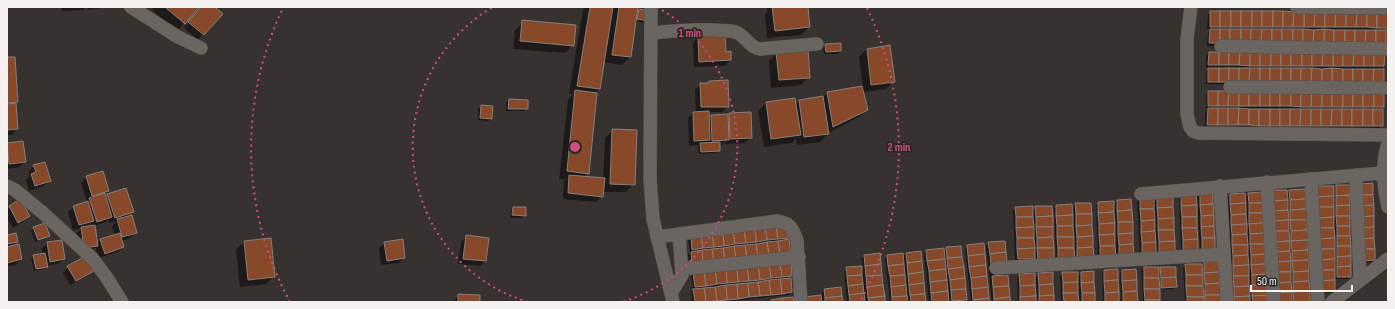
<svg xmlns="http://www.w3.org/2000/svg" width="1395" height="309" viewBox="0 0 1395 309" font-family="'Sofia Sans Condensed',sans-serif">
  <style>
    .shadow { fill: #0007; fill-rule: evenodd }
    .building { fill: #87492a; stroke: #86807e }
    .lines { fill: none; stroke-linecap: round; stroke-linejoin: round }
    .minor-casing { stroke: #514e4b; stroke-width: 14 }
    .minor { stroke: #6b6562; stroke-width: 13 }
    .ring { fill: none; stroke: #ce4e80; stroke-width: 2; stroke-dasharray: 2 4 }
    .centre { fill: #ce4e80; stroke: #2c2826; stroke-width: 2 }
    .ring-label { font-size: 12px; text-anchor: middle; font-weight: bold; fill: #ce4e80; stroke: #2c2826; stroke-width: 4; stroke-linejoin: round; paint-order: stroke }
  </style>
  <rect width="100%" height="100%" fill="#37322f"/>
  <g class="shadow">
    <polygon points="61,7 86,7 83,10 62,11"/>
    <polygon points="88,7 109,7 88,10"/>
    <polygon points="155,7 198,7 177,31 152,10"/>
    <polygon points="202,7 216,7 215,8 221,14 198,40 184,28"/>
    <polygon points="586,7 648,7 645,23 635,21 630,57 622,65 603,62 599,89 595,93 588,173 584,177 603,179 605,138 613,130 634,184 626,192 602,192 602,196 596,202 563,199 564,181 566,180 559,179 568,100 573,94 569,93 583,10"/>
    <polygon points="767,7 807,7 809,27 801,35 767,38 765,14 767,12"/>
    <polygon points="1210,12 1387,27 1383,31 1383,46 1207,46 1208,32 1211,29 1207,29 1208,15"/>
    <polygon points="523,22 573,45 565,53 513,49 515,30"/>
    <polygon points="698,37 725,53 730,60 725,66 694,67 693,43"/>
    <polygon points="826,45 840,51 838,54 824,54 823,48"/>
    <polygon points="867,49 894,81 886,89 863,92 867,109 859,117 828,133 820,142 797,145 796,138 792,143 764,147 758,111 766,103 795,105 800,101 823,97 828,93 863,87 859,57"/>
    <polygon points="777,53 809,77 801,85 771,88 769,61"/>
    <polygon points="1209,53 1384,66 1380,70 1380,85 1206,84 1206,71 1210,68 1206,68 1206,55"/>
    <polygon points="7,58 17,101 15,103 17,129 12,135 7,135"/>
    <polygon points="727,81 728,106 722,112 708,112 708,119 711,116 727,117 729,114 750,113 751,137 745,143 725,144 725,142 722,145 719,145 719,150 716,153 699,154 698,147 700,145 689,146 688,118 693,113 696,113 695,90 701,84 706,84 709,82"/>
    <polygon points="1208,92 1383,107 1379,110 1382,126 1380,128 1205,127 1205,112 1209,108 1206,108 1206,94"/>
    <polygon points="509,100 527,109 524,111 506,111 506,103"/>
    <polygon points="481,106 491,119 488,121 478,120 478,109"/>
    <polygon points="22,142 25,162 19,167 7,169 7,144"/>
    <polygon points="34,166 50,181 44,186 29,191 26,180 30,176 28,172"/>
    <path d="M87,177L108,191L104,194L106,198L108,195L133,212L127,217L136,233L130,238L121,241L123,247L118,252L99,258L95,247L91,251L79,253L76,234L82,228L73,230L68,212L73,207L87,202L81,183ZM108,220L109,223L117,221L112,226L115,236L100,240L96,244L94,226L106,222ZM90,223L91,227L85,228Z"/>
    <polygon points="1336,186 1350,276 1348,279 1334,279 1334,290 1332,293 1317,293 1333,190"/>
    <polygon points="1358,187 1374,260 1371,262 1359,263"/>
    <polygon points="1289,191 1309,302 1275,302 1287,194"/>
    <polygon points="1200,194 1214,248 1200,251 1197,197"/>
    <polygon points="1248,194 1266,302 1232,302 1228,197 1230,195 1245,198"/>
    <polygon points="1181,196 1197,250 1181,253 1179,198"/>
    <polygon points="1157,198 1174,252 1157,255 1157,252 1152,256 1140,257 1137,202 1140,199 1153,202"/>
    <polygon points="20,201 29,216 23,222 13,228 7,218 7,209"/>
    <polygon points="1117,201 1133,255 1098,260 1096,205 1098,203 1113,205"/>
    <polygon points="1076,204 1093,258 1056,262 1054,208 1056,206 1071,208"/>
    <polygon points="1036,207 1053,258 1036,261 1035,257 1032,261 1015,262 1013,210 1016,208 1032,211"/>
    <polygon points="513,208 525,215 522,218 510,218 511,210"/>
    <polygon points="34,228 49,235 46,238 35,242 31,231"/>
    <polygon points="7,236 17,242 14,244 7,246"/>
    <polygon points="467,236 488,239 485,261 480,266 458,264 461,242"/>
    <polygon points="691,237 787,237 783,241 690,268 688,255 693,251 690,252 688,240"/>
    <polygon points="61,241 64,259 58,264 47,266 44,269 34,271 31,258 34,256 42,254 42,248 47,243"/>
    <polygon points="244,242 274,276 266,284 240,287 236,250"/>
    <polygon points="1004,242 1010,302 992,302 986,246 989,243"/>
    <polygon points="385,243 404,258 399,263 381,265 379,248"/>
    <polygon points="968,246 989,302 971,302 965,249"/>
    <polygon points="960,247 966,302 929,302 924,253 927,251 943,252 947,248"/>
    <polygon points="7,248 21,259 15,265 7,266"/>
    <polygon points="879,254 884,302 847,302 844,271 847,268 862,267 861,258 864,256"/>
    <polygon points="906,254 925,302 890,302 885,259 888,256 902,257"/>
    <polygon points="1204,263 1220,302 1185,302 1183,268 1186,265 1202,265"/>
    <polygon points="68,267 93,270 87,276 70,285 63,273"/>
    <polygon points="1144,268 1158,271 1161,268 1176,287 1173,289 1159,290 1159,302 1143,302 1141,271"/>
    <polygon points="1104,270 1118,302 1103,302 1102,273"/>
    <polygon points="1122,271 1137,302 1121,302 1120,273"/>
    <polygon points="1063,273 1077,277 1081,273 1094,302 1061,302 1060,276"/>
    <polygon points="694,274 791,275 787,279 791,292 789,295 723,302 692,302 691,292 695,289 693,289 691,276"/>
    <polygon points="1039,274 1053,302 1037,302 1036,277"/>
    <polygon points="1020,275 1035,302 1018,302 1017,278"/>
    <polygon points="824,289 842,302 801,302 805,298 822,296 822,292"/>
    <polygon points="459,295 479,302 453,302"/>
    <polygon points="792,298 792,302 758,302"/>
  </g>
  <g class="building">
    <polygon points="165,7 199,7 185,24"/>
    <polygon points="201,7 215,7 223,14 204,35 188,22"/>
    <polygon points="590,7 613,7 600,89 577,86"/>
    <polygon points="619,7 638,7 631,57 612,55"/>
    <polygon points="772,7 808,7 810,27 775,31"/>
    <polygon points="639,9 650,10 649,21 637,19"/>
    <rect x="1210" y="11" width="10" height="16"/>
    <rect x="1220" y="11" width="11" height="16"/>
    <rect x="1231" y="11" width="10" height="16"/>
    <rect x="1241" y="11" width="11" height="16"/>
    <rect x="1252" y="11" width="10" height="16"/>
    <rect x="1262" y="11" width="11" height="16"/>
    <rect x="1273" y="11" width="10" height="16"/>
    <polygon points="1283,11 1294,12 1293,27 1283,27"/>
    <polygon points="1304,11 1315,12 1314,27 1304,27"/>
    <polygon points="1304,11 1304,27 1293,27 1294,12"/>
    <polygon points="1315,12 1325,12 1325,27 1314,27"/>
    <polygon points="1325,12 1336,12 1335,27 1325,27"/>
    <polygon points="1336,12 1346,12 1346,27 1335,27"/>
    <polygon points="1346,12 1357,12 1356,27 1346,27"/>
    <polygon points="1357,12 1367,12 1367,27 1356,27"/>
    <polygon points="1367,12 1377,12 1377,28 1367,27"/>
    <rect x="1377" y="12" width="11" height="16"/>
    <polygon points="522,20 576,25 574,46 520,41"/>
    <polygon points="1210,29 1220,29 1220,43 1209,43"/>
    <rect x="1220" y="29" width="10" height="14"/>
    <polygon points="1230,29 1241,29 1241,44 1230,43"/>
    <rect x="1241" y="29" width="10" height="15"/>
    <polygon points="1251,29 1262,29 1261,44 1251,44"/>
    <polygon points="1262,29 1272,29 1272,44 1261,44"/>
    <rect x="1272" y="29" width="10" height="15"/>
    <rect x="1282" y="29" width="11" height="15"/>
    <rect x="1293" y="29" width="10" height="15"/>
    <polygon points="1303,29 1314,30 1313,44 1303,44"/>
    <polygon points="1324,29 1334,30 1334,44 1324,44"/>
    <polygon points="1324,29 1324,44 1313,44 1314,30"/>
    <rect x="1334" y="30" width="11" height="14"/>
    <rect x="1345" y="30" width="10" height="14"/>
    <polygon points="1355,30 1366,30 1365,44 1355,44"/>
    <polygon points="1366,30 1376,30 1376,44 1365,44"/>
    <rect x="1376" y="30" width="10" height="14"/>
    <polygon points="725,35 726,52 731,51 731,60 699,62 698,36"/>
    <polygon points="841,43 841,51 826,52 825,44"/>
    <polygon points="890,45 895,82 871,85 867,49"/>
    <polygon points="808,50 810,78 779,80 776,52"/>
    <polygon points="1209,52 1219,52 1219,65 1208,65"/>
    <rect x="1219" y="52" width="10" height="13"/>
    <polygon points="1229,52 1240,52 1239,65 1229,65"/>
    <polygon points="1240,52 1250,52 1250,66 1239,65"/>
    <rect x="1250" y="52" width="10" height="14"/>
    <rect x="1260" y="52" width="11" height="14"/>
    <rect x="1271" y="52" width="10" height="14"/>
    <rect x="1281" y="52" width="10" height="14"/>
    <rect x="1291" y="52" width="11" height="14"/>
    <rect x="1302" y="52" width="10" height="14"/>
    <polygon points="1312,52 1323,53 1322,66 1312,66"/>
    <polygon points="1333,52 1343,53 1343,66 1333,66"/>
    <polygon points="1333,52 1333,66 1322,66 1323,53"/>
    <polygon points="1343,53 1354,53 1353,66 1343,66"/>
    <polygon points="1354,53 1364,53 1364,66 1353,66"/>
    <rect x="1364" y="53" width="10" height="13"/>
    <polygon points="1374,53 1385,53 1384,66 1374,66"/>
    <polygon points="7,57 15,57 18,102 7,103"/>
    <rect x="1208" y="68" width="11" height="14"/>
    <rect x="1219" y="68" width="10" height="14"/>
    <rect x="1229" y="68" width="10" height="14"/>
    <polygon points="1239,68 1250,68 1249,82 1239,82"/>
    <polygon points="1250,68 1260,68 1260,82 1249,82"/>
    <rect x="1260" y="68" width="10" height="14"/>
    <rect x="1270" y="68" width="11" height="14"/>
    <rect x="1281" y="68" width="10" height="14"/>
    <polygon points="1291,68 1301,68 1301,83 1291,82"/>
    <polygon points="1301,68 1312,68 1311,83 1301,83"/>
    <polygon points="1312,68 1322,69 1322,83 1311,83"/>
    <polygon points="1332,68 1343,69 1343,83 1332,83"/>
    <polygon points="1332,68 1332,83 1322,83 1322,69"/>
    <rect x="1343" y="69" width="10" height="14"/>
    <rect x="1353" y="69" width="10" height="14"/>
    <polygon points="1363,69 1374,69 1373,83 1363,83"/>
    <polygon points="1374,69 1384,69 1384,83 1373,83"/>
    <polygon points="728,80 729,107 701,107 700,83 709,83 709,81"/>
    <polygon points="862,86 868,110 833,127 827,92"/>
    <polygon points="575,90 597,93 589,174 567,171"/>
    <rect x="1208" y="91" width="10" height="15"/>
    <polygon points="1218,91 1229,91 1228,106 1218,106"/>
    <polygon points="1229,91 1239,91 1239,106 1228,106"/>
    <rect x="1239" y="91" width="10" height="15"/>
    <rect x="1249" y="91" width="11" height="15"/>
    <rect x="1260" y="91" width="10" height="15"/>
    <rect x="1270" y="91" width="10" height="15"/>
    <rect x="1280" y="91" width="11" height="15"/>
    <polygon points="1291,91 1301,91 1301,107 1291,106"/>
    <polygon points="1301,91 1312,91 1311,107 1301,107"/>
    <polygon points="1312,91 1322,91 1322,107 1311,107"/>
    <rect x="1322" y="91" width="10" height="16"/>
    <rect x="1332" y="91" width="11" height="16"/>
    <rect x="1343" y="91" width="10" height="16"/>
    <polygon points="1353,91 1363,92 1363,107 1353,107"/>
    <rect x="1363" y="92" width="11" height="15"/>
    <rect x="1374" y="92" width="10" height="15"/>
    <polygon points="823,96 829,134 804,137 799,100"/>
    <polygon points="795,98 801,135 771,139 766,102"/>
    <polygon points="509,99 528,100 528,109 508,109"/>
    <polygon points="16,103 18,129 7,130 7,104"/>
    <polygon points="481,105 493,106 492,119 480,118"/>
    <polygon points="1208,108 1218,108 1218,125 1207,125"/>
    <rect x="1218" y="108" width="10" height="17"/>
    <polygon points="1228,108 1239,108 1238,125 1228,125"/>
    <polygon points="1239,108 1249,109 1249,125 1238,125"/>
    <polygon points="1249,109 1259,109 1259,126 1249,125"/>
    <rect x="1259" y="109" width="11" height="17"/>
    <rect x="1270" y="109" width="10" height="17"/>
    <rect x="1280" y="109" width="10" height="17"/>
    <polygon points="1290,109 1301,109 1300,126 1290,126"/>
    <polygon points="1301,109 1311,109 1311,126 1300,126"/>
    <rect x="1311" y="109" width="10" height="17"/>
    <polygon points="1321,109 1332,109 1331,126 1321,126"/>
    <polygon points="1332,109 1342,109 1342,126 1331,126"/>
    <rect x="1342" y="109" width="10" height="17"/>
    <rect x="1352" y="109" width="11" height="17"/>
    <rect x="1363" y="109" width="10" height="17"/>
    <rect x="1373" y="109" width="10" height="17"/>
    <polygon points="709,111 710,140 694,141 693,112"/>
    <polygon points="751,112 752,138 730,139 729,113"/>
    <polygon points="728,114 729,140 712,141 711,115"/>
    <polygon points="612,129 637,130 635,185 610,184"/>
    <polygon points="23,141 26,162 9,164 7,143"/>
    <polygon points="720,142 720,151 701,152 700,143"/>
    <polygon points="45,162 51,181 35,186 31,174 36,172 33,165"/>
    <polygon points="103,171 109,191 92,196 86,176"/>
    <polygon points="569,175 605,178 603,197 568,193"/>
    <polygon points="1373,183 1373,195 1360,195 1360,184"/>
    <polygon points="1336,185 1350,185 1350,195 1336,196"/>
    <polygon points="1317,186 1334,186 1334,196 1317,197"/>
    <polygon points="126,188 134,212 115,218 107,194"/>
    <polygon points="1305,189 1306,199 1290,200 1289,190"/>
    <polygon points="1272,190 1287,190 1288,200 1273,201"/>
    <polygon points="1262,192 1262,203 1249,203 1248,193"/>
    <polygon points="105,193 112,217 97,222 89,198"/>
    <polygon points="1200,193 1213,193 1213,204 1200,205"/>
    <polygon points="1245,193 1246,203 1230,204 1230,194"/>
    <polygon points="1196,194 1197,205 1181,206 1181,195"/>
    <polygon points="1350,195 1350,205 1336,206 1336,196"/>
    <polygon points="1360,195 1373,195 1374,205 1360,206"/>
    <polygon points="1173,196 1173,207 1157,208 1157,197"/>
    <polygon points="1334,196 1334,207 1318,207 1317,197"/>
    <polygon points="1154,197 1154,209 1140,209 1140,198"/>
    <polygon points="20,199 30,216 18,223 9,206"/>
    <polygon points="1131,199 1132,210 1117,211 1117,200"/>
    <polygon points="1306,199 1306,209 1290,210 1290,200"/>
    <polygon points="1288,200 1288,210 1273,211 1273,201"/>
    <polygon points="88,201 94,221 79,225 73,206"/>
    <polygon points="1114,201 1114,212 1098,213 1098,202"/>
    <polygon points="1075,203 1091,203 1092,214 1076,214"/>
    <polygon points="1246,203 1246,214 1231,215 1230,204"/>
    <polygon points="1249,203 1262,203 1263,213 1249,213"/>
    <polygon points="1072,204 1073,215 1056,216 1056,205"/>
    <polygon points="1213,204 1214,215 1201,216 1200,205"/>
    <polygon points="1197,205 1197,217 1182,217 1181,206"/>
    <polygon points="1350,205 1350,216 1336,216 1336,206"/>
    <polygon points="1374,205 1374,216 1360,217 1360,206"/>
    <polygon points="1033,206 1033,217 1016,217 1015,207"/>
    <polygon points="1035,206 1052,206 1053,216 1036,217"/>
    <polygon points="513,207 526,207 526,216 512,215"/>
    <polygon points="1173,207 1174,218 1158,219 1157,208"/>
    <polygon points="1318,207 1334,207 1334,217 1318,218"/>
    <polygon points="1140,209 1154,209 1155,220 1141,221"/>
    <polygon points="1306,209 1307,220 1290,220 1290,210"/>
    <polygon points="1132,210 1133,222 1118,222 1117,211"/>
    <polygon points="1288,210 1289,220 1273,221 1273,211"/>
    <polygon points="1114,212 1115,223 1099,224 1098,213"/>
    <polygon points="1249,213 1263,213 1263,223 1249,224"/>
    <polygon points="1076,214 1092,214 1092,225 1076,226"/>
    <polygon points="1246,214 1247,224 1231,225 1231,215"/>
    <polygon points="132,215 137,233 122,237 117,219"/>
    <polygon points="1073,215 1073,226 1057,226 1056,216"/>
    <polygon points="1214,215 1214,226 1201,227 1201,216"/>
    <polygon points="1053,216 1053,227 1036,227 1036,217"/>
    <polygon points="1336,216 1350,216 1350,226 1337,226"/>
    <polygon points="1374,216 1374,227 1361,228 1360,217"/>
    <polygon points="1016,217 1033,217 1034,227 1016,228"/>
    <rect x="1182" y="217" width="15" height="11"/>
    <polygon points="1334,217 1334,228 1318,228 1318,218"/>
    <polygon points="1174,218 1174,230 1158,230 1158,219"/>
    <polygon points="1155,220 1155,231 1141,232 1141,221"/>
    <polygon points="1289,220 1289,231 1274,231 1273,221"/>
    <polygon points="1290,220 1307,220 1307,230 1291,231"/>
    <polygon points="1118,222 1133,222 1133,233 1118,234"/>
    <polygon points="45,223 50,236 38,240 33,227"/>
    <polygon points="1115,223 1115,234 1099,235 1099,224"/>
    <polygon points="1263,223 1264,233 1250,234 1249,224"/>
    <polygon points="787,224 788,238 778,239 776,226"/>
    <polygon points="1247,224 1247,234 1232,235 1231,225"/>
    <polygon points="95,225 98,246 84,248 81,227"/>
    <polygon points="1092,225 1093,236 1077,237 1076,226"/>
    <polygon points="776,226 778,239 767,240 765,227"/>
    <polygon points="1057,226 1073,226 1074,237 1057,237"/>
    <polygon points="1214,226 1215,238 1202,238 1201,227"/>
    <rect x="1337" y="226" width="13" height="10"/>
    <polygon points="765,227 767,240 756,242 755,228"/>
    <polygon points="1034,227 1034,238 1017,238 1016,228"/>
    <polygon points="1036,227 1053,227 1053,237 1037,238"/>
    <polygon points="1374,227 1374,238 1361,239 1361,228"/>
    <polygon points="755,228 756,242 746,243 744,230"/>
    <polygon points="1182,228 1197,228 1198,239 1183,240"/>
    <polygon points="1318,228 1334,228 1335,238 1318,239"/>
    <polygon points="744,230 746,243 735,244 733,231"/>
    <polygon points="1158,230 1174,230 1175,241 1159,242"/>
    <polygon points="1307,230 1308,240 1291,241 1291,231"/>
    <polygon points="733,231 735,244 724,246 723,233"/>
    <polygon points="1155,231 1156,242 1142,243 1141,232"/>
    <polygon points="1274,231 1289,231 1290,241 1274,242"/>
    <polygon points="16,233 18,242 7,244 7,235"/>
    <polygon points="120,233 124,247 105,254 100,239"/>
    <polygon points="723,233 724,246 714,247 712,234"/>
    <polygon points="1133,233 1133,244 1119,245 1118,234"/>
    <polygon points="1264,233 1264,244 1250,244 1250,234"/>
    <polygon points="712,234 714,247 703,248 701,235"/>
    <polygon points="1115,234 1115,246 1100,246 1099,235"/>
    <polygon points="1247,234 1248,245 1232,245 1232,235"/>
    <polygon points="466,235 489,238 486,261 463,259"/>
    <polygon points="701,235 703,248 692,250 691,237"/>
    <polygon points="1093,236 1093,247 1077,248 1077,237"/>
    <polygon points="1337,236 1350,236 1351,246 1337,246"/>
    <polygon points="1053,237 1054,248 1037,248 1037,238"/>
    <polygon points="1057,237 1074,237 1074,248 1058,248"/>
    <polygon points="271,238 275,277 248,280 244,241"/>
    <polygon points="1017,238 1034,238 1035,248 1017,249"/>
    <rect x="1202" y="238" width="13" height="11"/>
    <polygon points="1335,238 1335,249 1318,249 1318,239"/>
    <polygon points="1374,238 1375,249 1361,249 1361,239"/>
    <polygon points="403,239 405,258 387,261 384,242"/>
    <polygon points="789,239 791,254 780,255 778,241"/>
    <polygon points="1198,239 1198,250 1183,251 1183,240"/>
    <polygon points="62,240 65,259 50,262 47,242"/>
    <polygon points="1308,240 1308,250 1292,251 1291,241"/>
    <polygon points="778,241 780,255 769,256 767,242"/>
    <polygon points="1005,241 1006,252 990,254 988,242"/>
    <polygon points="1175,241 1175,252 1159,253 1159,242"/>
    <polygon points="1290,241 1290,251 1275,252 1274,242"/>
    <polygon points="767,242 769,256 758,258 756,244"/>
    <polygon points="1156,242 1156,254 1142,255 1142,243"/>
    <polygon points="984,243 985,254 968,256 967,245"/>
    <polygon points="19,244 22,259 7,263 7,247"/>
    <polygon points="756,244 758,258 747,259 745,245"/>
    <polygon points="1133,244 1134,256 1119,256 1119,245"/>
    <polygon points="1250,244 1264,244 1265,254 1251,255"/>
    <polygon points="745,245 747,259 736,260 734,246"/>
    <polygon points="1232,245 1248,245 1248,255 1233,256"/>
    <polygon points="734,246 736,260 725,262 723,248"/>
    <polygon points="961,246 962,257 947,258 946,247"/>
    <polygon points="1100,246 1115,246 1116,257 1100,257"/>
    <polygon points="1337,246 1351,246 1351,256 1337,257"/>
    <polygon points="1093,247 1094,258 1077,259 1077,248"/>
    <polygon points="723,248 725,262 714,263 712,249"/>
    <polygon points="944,248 945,259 927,261 926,250"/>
    <polygon points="1035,248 1035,259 1018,259 1017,249"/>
    <polygon points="1037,248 1054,248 1054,258 1038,259"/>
    <polygon points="1058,248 1074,248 1075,259 1058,259"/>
    <polygon points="712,249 714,263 703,265 702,250"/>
    <polygon points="1318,249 1335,249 1335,259 1319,260"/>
    <polygon points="1361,249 1375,249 1375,260 1361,261"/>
    <polygon points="702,250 703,265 692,266 691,252"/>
    <polygon points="1308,250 1309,260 1292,261 1292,251"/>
    <polygon points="921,251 922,261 907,263 906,253"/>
    <polygon points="1290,251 1291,261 1275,262 1275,252"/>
    <polygon points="1006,252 1007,263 991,265 990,254"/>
    <polygon points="45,253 48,267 36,269 33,255"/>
    <polygon points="880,253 881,264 865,266 864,255"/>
    <polygon points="903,253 904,264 888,266 887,255"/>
    <polygon points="985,254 986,265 969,267 968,256"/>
    <polygon points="1265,254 1265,264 1251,265 1251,255"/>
    <polygon points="1248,255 1249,265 1233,266 1233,256"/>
    <polygon points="86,256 94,271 76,281 67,266"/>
    <polygon points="1351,256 1351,266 1337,267 1337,257"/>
    <polygon points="962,257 964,267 948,269 947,258"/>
    <polygon points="945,259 946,269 929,271 927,261"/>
    <polygon points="1335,259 1335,270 1319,270 1319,260"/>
    <polygon points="1309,260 1309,271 1293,272 1292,261"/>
    <polygon points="922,261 923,272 908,274 907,263"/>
    <polygon points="1220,261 1220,272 1204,273 1204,262"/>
    <polygon points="1291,261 1291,272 1276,272 1275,262"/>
    <polygon points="791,262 792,276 782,277 780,263"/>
    <polygon points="780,263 782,277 771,278 769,264"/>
    <polygon points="769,264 771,278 760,280 758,265"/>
    <polygon points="881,264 882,275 866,276 865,266"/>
    <polygon points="904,264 905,275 890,276 888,266"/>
    <polygon points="1185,264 1202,264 1203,275 1186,275"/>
    <polygon points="1265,264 1266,274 1252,275 1251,265"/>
    <polygon points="758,265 760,280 749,281 747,267"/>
    <polygon points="986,265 987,276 971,278 969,267"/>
    <polygon points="1249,265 1249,276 1233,276 1233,266"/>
    <polygon points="862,266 862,275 847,276 846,267"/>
    <polygon points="1351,266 1351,277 1337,277 1337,267"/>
    <polygon points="747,267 749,281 738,282 737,268"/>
    <polygon points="964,267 965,278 950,280 948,269"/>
    <rect x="1144" y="267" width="15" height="11"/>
    <polygon points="1160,267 1176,267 1176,277 1161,278"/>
    <polygon points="737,268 738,282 727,283 726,269"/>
    <polygon points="726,269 727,283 717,284 715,270"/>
    <polygon points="946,269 947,280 930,282 929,271"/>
    <polygon points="1118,269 1118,280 1104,281 1104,270"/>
    <polygon points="1136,269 1137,280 1122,281 1122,270"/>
    <polygon points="715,270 717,284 706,286 704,272"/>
    <polygon points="1319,270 1335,270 1335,280 1319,281"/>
    <polygon points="1094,271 1094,282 1081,283 1081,272"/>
    <polygon points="1309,271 1309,281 1293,282 1293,272"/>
    <polygon points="704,272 706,286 695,287 693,273"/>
    <polygon points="923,272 924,283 909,285 908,274"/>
    <polygon points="1053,272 1053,284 1039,285 1038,273"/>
    <polygon points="1062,272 1078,272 1078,282 1063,283"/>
    <polygon points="1220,272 1221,283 1205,284 1204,273"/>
    <polygon points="1276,272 1291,272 1291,282 1276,283"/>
    <polygon points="1035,273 1035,285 1020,286 1019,274"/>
    <polygon points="1266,274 1266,285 1252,285 1252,275"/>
    <polygon points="862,275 863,284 848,286 847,276"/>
    <polygon points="882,275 883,285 867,287 866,276"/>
    <polygon points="905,275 906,285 891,287 890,276"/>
    <polygon points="1008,275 1009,286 993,287 992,276"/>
    <rect x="1186" y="275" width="17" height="11"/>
    <polygon points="987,276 988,287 972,289 971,278"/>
    <polygon points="1233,276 1249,276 1249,286 1234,287"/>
    <polygon points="1176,277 1177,287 1161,288 1161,278"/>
    <polygon points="791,278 792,292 782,294 780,279"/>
    <polygon points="965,278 966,289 951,290 950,280"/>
    <polygon points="1144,278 1159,278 1160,289 1144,289"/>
    <polygon points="780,279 782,294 771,295 769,280"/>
    <polygon points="769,280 771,295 760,296 758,282"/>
    <polygon points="947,280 948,291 931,293 930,282"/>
    <polygon points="1118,280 1119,292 1105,293 1104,281"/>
    <polygon points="1137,280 1137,291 1123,292 1122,281"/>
    <polygon points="1335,280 1335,291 1319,291 1319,281"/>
    <polygon points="1309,281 1310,291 1293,292 1293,282"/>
    <polygon points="758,282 760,296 749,297 748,283"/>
    <polygon points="1078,282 1078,293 1063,293 1063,283"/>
    <polygon points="1094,282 1095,293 1082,293 1081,283"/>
    <polygon points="1291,282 1292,292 1277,293 1276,283"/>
    <polygon points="748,283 749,297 738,299 737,284"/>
    <polygon points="924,283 925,294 910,295 909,285"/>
    <polygon points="1221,283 1221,295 1205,295 1205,284"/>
    <polygon points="737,284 738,299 727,300 726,285"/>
    <polygon points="863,284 864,293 849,295 848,286"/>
    <polygon points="1053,284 1054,295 1039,296 1039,285"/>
    <polygon points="726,285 727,300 717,301 715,287"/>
    <polygon points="883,285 885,296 868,298 867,287"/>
    <polygon points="906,285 907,296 892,297 891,287"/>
    <polygon points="1035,285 1036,296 1020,297 1020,286"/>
    <polygon points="1252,285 1266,285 1267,295 1252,296"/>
    <polygon points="1009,286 1010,297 994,299 993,287"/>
    <polygon points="1186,286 1203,286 1204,297 1187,297"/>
    <polygon points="1249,286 1250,296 1234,297 1234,287"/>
    <polygon points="715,287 717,301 706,302 704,288"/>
    <polygon points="841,287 842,296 825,298 824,289"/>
    <polygon points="988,287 989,298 973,300 972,289"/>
    <polygon points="704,288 706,302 695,302 693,289"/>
    <polygon points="966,289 967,300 952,301 951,290"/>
    <polygon points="1144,289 1160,289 1160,300 1145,300"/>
    <polygon points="948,291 949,302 932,302 931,293"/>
    <polygon points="1137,291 1138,302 1123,302 1123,292"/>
    <polygon points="1310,291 1310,302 1294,302 1293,292"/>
    <polygon points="1119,292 1119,302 1105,302 1105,293"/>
    <polygon points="1292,292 1292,302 1277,302 1277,293"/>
    <polygon points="864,293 865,302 850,302 849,295"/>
    <polygon points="1063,293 1078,293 1079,302 1064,302"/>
    <rect x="1082" y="293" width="13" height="9"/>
    <polygon points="458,294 480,295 480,302 458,302"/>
    <polygon points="925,294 926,302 911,302 910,295"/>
    <polygon points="821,295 822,302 805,302 805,297"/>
    <polygon points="1054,295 1054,302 1039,302 1039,296"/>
    <rect x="1205" y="295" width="16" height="7"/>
    <polygon points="1267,295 1267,302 1253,302 1252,296"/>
    <polygon points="842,296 843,302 825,302 825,298"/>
    <polygon points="885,296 885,302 869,302 868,298"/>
    <polygon points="907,296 908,302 892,302 892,297"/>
    <polygon points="1036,296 1036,302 1020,302 1020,297"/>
    <polygon points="1250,296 1250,302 1234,302 1234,297"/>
    <polygon points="793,297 794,302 782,302 782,298"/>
    <polygon points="1010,297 1011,302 994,302 994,299"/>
    <rect x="1187" y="297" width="17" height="5"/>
    <polygon points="782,298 782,302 771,302 771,300"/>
    <polygon points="989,298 990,302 973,302 973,300"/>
    <rect x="1145" y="300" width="15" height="2"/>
  </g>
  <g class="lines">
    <g class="minor-casing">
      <g id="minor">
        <polyline points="131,7 178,37 201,48"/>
        <polyline points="651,7 650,178 653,219 673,302"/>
        <polyline points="1191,7 1187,39 1187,114 1190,127 1193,131 1198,133 1388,135"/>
        <polyline points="1297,7 1388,8"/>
        <path d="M651,33C672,31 692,29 713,30C720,31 728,30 735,32C746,35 749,48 760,49L817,44"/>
        <polyline points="1221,46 1388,49"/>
        <polyline points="1230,87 1388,88"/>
        <path d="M1388,143C1381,167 1383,183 1388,207"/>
        <polyline points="1356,175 1360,280"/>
        <polyline points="1311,179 1318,302"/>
        <polyline points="1267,182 1274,302"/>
        <polyline points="7,186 15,190 43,213 93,259 107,278 122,302"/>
        <polyline points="1220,186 1227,302"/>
        <polyline points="1141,194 1383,173"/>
        <path d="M657,237L777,221C791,223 793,229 797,241L801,302"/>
        <polyline points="996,268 1224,254"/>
        <polyline points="682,269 799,257"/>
        <polyline points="671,293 682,275 679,234"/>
        <polyline points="1332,302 1388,259"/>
      </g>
    </g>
    <use href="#minor" class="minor"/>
  </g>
  <g class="ring">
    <path d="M528 302A162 162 0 0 1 493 7M657 7A162 162 0 0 1 622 302"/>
    <path d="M290 302A324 324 0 0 1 283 8M867 8A324 324 0 0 1 860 302"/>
  </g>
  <circle cx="575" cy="147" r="6" class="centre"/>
  <g class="ring-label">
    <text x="690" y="37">1 min</text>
    <text x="899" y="151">2 min</text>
  </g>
  <rect width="1395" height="309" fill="none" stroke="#f4f1ef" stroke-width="16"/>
  <path d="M1251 285v6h101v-6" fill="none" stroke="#f4f1ef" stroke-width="2"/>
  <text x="1257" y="285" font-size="12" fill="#f4f1ef" stroke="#2c2826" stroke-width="3" paint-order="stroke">50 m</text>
</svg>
